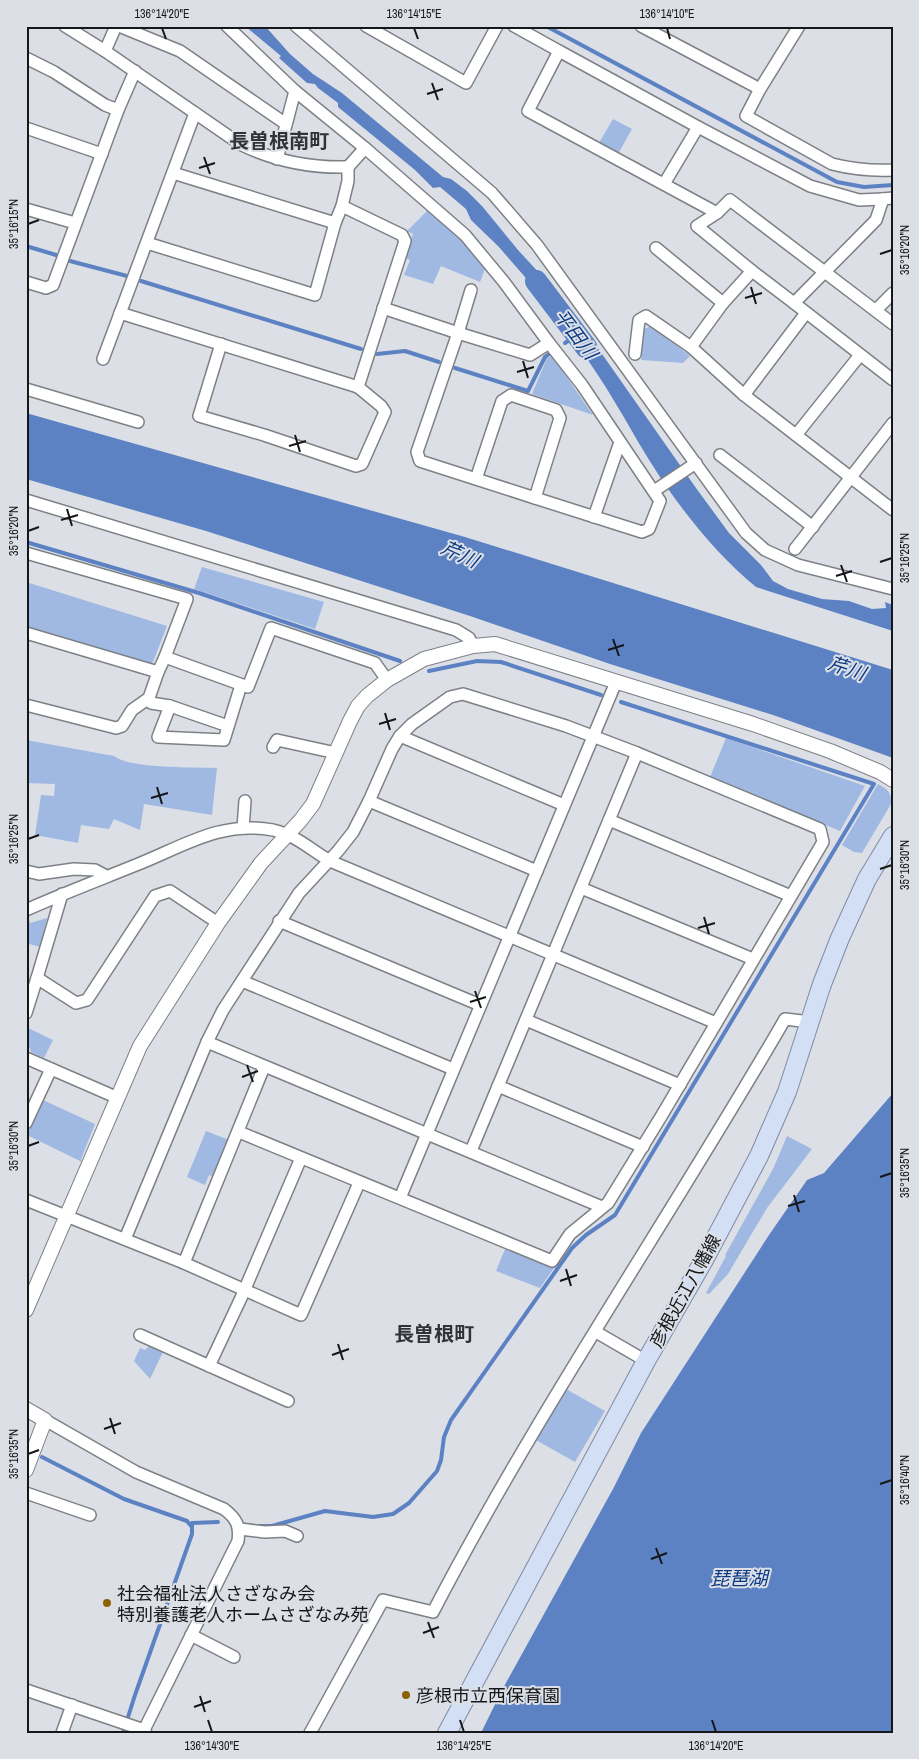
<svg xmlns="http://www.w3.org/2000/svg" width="919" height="1759" viewBox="0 0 919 1759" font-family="'Archivo Narrow','Noto Sans JP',sans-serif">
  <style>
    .green { fill: #a0b9e3 }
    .water { fill: #5c82c3 }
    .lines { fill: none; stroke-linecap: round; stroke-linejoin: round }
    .stream { stroke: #5c82c3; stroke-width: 4 }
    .river { stroke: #5c82c3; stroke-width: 22 }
    .minor-casing { stroke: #7d8186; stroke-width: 14 }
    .tertiary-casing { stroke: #7d8186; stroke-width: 16 }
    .primary-casing { stroke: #7d8ba3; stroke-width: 20 }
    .minor { stroke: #fff; stroke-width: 11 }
    .tertiary { stroke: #fff; stroke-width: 14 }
    .primary { stroke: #d3dff5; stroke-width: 18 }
    .ticks { fill: none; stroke: #151719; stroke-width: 2 }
    .poi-dot { fill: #8a6201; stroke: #dce0e6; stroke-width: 2 }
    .labels { text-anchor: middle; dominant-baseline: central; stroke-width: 4; stroke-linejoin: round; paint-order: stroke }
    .street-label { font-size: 18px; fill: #151719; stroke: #dce0e6 }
    .poi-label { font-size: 18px; fill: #151719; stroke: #dce0e6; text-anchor: start }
    .water-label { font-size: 19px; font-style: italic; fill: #0b3885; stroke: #dce0e6 }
    .quarter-label { font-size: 20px; font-weight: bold; fill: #303338; stroke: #dce0e6 }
    .neatline { fill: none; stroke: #151719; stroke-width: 2 }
    .ticks-label { font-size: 12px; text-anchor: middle; fill: #151719 }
  </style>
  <rect width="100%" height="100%" fill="#dce0e6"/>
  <g class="green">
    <polygon points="613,119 632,129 618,154 599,143"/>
    <polygon points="428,210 459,237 486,266 480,282 441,266 433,284 404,275 410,260 406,258 413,234 407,231"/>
    <polygon points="651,326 690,356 683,363 641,360 644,329"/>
    <polygon points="552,356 593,415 532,394 547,358"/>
    <polygon points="202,567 324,602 315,629 194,589"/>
    <polygon points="26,582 167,626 153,662 150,664 26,627"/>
    <polygon points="726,738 865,786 840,831 710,777"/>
    <path d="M26,740L114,756C130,769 194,767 217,768L212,815L144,804L140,830L114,819L109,829L81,825L78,843L35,835L41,795L54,796L55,784L26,783Z"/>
    <path d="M878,784C888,790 892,792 891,804L862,853L854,852L842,845Z"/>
    <polygon points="28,915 30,923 47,918 40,947 26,943 26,916"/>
    <polygon points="26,1027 53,1040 44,1058 31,1052 30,1048 26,1046"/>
    <polygon points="43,1100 95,1124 81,1159 82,1162 27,1135"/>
    <polygon points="206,1131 229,1140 214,1177 209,1175 205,1185 187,1177"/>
    <polygon points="787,1136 812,1149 767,1208 728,1274 709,1294 706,1293 726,1256 725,1255 773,1169"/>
    <polygon points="505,1249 554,1268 540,1288 496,1271"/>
    <polygon points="149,1346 163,1352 150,1379 134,1361 140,1348 145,1350"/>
    <polygon points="566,1389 605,1411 575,1462 534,1439"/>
  </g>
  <g class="water">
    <path d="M245,26L266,27L290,54L313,74L342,93L443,177L451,179L467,191L482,206L518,250L542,276L595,344L696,488L729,533L761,565L773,581L788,589L822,599L849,601L872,609L886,608L885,602L893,605V631L756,587C713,552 674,501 646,455C624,418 604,381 579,348L581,345L558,304H551L525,277L498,246L471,220L466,209L440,187L433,188L415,170L338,107V103L318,88L315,84L307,83L279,58L281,56Z"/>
    <polygon points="26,413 465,537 893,670 893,758 776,716 610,664 470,616 206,531 26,479"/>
    <polygon points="893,1093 893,1733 481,1733 502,1690 613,1489 641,1433 769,1235 807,1180 824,1173"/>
  </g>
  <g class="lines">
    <g class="stream">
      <polyline points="546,26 837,182 864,187 893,185"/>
      <polyline points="26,246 56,255"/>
      <polyline points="70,261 127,276"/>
      <polyline points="141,281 361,349"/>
      <polyline points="565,343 578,334"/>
      <polyline points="377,354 405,351 439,362"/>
      <polyline points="455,368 528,391 545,357 549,354"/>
      <polyline points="26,542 199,593 400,661"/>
      <polyline points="429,671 477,661 501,662 601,695"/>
      <polyline points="42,1457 124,1499 187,1521 192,1527 192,1534 135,1695 123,1733"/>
      <polyline points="260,1526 272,1526 325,1511 373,1517 393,1514 409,1503 437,1471 441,1460 444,1437 451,1420 572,1248 586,1235 615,1215 874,784 621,702"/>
      <polyline points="192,1527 192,1523 218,1522"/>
    </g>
    <polyline class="river" points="536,281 586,347"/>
    <g class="minor-casing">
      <g id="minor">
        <path d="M65,26L105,51L240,144C274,161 310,168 348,167"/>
        <polyline points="119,26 180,51 286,124"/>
        <polyline points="227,26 295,91 365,148 465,235 504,282 549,343 582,385 660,501 649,529 642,532 535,498"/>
        <polyline points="296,26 492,193 537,245 746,533 765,550 798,565 893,589"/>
        <polyline points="366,26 466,83 497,26"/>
        <polyline points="514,26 559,51"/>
        <polyline points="641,26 760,89"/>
        <path d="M799,26L760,89L746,116L832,164C852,169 872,171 893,170"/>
        <polyline points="105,51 116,26"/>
        <polyline points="26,58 54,72 105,105 118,110"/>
        <polyline points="698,127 810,186 859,200 883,199"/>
        <polyline points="26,128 102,154"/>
        <polyline points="277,159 295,91"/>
        <polyline points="173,173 335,223"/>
        <polyline points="664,184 698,127 559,51 528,111 717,213"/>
        <polyline points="342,206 348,181 348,167 365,148"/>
        <polyline points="26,209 75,223"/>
        <polyline points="656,248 723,303"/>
        <polyline points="752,271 697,226 717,213 730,200 893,324"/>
        <polyline points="26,282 46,288 53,285 118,110 135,71"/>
        <polyline points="794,303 893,380"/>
        <polyline points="383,308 458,333 471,290"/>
        <polyline points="876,310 893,293"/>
        <polyline points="120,313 358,387 405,241 402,235 342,206 335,223 315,295 147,243"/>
        <polyline points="221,344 199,416 264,435 356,466 362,464 385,412 381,406 358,387"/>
        <polyline points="691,347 723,303 752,271 794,303 876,220 883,199 893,198"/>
        <polyline points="635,354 639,320 646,316 691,347 744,395 893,510"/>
        <polyline points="103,359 195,113"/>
        <polyline points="26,389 138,422"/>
        <polyline points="744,395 806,313"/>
        <polyline points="796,435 860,355"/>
        <polyline points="720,455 813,527"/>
        <polyline points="476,479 535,498 560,418 556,410 511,395 502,401 476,479 420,461 417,452 458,333 530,355 549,343"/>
        <polyline points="654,491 696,463"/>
        <polyline points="26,500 456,630 469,638 473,646"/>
        <polyline points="594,517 620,442"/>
        <polyline points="795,549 893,423"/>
        <polyline points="26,553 187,599 165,657"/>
        <polyline points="26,633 158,672 165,657 248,687 271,628 375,663 387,680"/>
        <polyline points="149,698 151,703 170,706 228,726"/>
        <polyline points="26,705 116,728 122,726 132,710 149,698 158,672"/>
        <polyline points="170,706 158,737 224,740 241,685"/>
        <polyline points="400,736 564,805"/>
        <polyline points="273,747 277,740 336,753"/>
        <polyline points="369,801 537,871"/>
        <polyline points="609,820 791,896"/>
        <polyline points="243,828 245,801"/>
        <polyline points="26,871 39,874 74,869 95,870 106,876"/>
        <polyline points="581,888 753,959"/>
        <path d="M26,910C62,894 99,880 136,865C182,847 221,820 273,830C296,835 311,850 330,861L716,1023"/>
        <polyline points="279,921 480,1005"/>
        <polyline points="37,978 62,894"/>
        <polyline points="242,981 453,1069"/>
        <polyline points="26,1013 37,978 76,1003 87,1000 155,896 170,891 218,923"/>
        <polyline points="526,1020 680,1085"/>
        <polyline points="207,1042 602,1207"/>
        <polyline points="26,1058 118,1098"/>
        <polyline points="498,1086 643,1147"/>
        <polyline points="26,1123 51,1069"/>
        <polyline points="471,1151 637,753"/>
        <polyline points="400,1198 616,682"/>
        <polyline points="26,1200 184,1263 301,1315 359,1183"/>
        <polyline points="125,1239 207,1042 223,1010 299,893 338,851 353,832 369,801 392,749 400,736 412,724 450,697 463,694 566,726 637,753 820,829 823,842 662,1115 608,1203 570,1234 552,1261 239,1132"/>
        <polyline points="184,1263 264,1067"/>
        <polyline points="596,1332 646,1361"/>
        <polyline points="140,1335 288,1401"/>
        <polyline points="209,1366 241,1298 301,1158"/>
        <path d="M45,1420L136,1472L224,1509C237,1519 240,1526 238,1541L144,1730"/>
        <polyline points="26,1493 90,1515"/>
        <polyline points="240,1529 265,1532 285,1531 297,1536"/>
        <polyline points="191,1635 234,1657"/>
        <polyline points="26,1690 144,1730 146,1733"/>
        <polyline points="62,1733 72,1705"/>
        <path d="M310,1733L383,1600L433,1612C539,1408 670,1218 785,1019L810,1022"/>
      </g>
    </g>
    <g class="tertiary-casing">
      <g id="tertiary">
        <polyline points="26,1310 140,1046 218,923 261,863 300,821 313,804 350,721 358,706 367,696 387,680 424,659 473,646 495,644 753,724 830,751 880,772 893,780"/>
        <polyline points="26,1409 45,1420 26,1470"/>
      </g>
    </g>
    <g class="primary-casing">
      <polyline id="primary" points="447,1733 646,1361 704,1260 759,1156 787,1092 822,984 840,938 867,879 893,836"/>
    </g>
    <use href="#minor" class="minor"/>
    <use href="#tertiary" class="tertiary"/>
    <use href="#primary" class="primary"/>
  </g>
  <path class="ticks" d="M162,28L166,39M414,28L418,39M667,28L670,39M432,83L438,100M427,94L443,89M204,157L210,174M199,168L215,163M28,224L39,220M880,254L892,250M751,287L756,304M745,298L762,293M523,361L528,378M517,372L534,367M295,435L300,452M289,446L306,441M67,509L72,526M61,520L78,515M28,531L39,527M880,562L892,558M841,565L847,582M836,576L852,571M613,639L619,656M608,650L624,645M385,713L390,730M379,724L396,719M157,787L162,804M151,798L168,793M28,839L39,835M880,869L892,865M704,917L709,934M698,928L715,923M475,991L481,1008M470,1002L486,997M247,1065L253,1082M242,1077L258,1071M28,1146L39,1142M880,1177L892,1173M794,1195L799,1212M788,1206L805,1201M566,1269L571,1286M560,1281L577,1275M338,1344L343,1360M332,1355L349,1349M110,1418L115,1434M104,1429L121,1423M28,1454L39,1450M880,1484L892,1480M656,1548L662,1564M651,1559L667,1553M428,1622L434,1638M423,1633L439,1627M200,1696L205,1712M194,1707L211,1701M208,1720L212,1732M460,1720L464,1732M712,1720L716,1732"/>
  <g class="poi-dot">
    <circle cx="107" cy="1603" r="5"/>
    <circle cx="406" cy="1695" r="5"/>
  </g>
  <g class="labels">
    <g class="street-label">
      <text transform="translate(685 1291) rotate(-61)">彦根近江八幡線</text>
    </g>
    <g class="poi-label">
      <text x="117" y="1593">社会福祉法人さざなみ会<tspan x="117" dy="21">特別養護老人ホームさざなみ苑</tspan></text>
      <text x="416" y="1695">彦根市立西保育園</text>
    </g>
    <g class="water-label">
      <text transform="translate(576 334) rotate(53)">平田川</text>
      <text transform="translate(460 554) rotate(25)">芹川</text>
      <text transform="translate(847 668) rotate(19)">芹川</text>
      <text x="739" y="1578">琵琶湖</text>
    </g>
    <g class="quarter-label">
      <text x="279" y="140">長曽根南町</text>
      <text x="434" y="1333">長曽根町</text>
    </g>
  </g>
  <rect width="919" height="1759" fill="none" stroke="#dce0e6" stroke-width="55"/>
  <rect x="28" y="28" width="864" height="1704" class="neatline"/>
  <g class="ticks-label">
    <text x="162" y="18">136°14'20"E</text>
    <text x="414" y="18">136°14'15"E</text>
    <text x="667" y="18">136°14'10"E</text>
    <text transform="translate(14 224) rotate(-90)" y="4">35°16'15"N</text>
    <text transform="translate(905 250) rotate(-90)" y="4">35°16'20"N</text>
    <text transform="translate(14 531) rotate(-90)" y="4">35°16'20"N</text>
    <text transform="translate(905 558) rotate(-90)" y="4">35°16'25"N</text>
    <text transform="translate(14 839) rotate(-90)" y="4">35°16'25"N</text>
    <text transform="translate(905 865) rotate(-90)" y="4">35°16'30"N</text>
    <text transform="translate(14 1146) rotate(-90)" y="4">35°16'30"N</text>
    <text transform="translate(905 1173) rotate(-90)" y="4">35°16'35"N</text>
    <text transform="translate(14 1454) rotate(-90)" y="4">35°16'35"N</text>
    <text transform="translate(905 1480) rotate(-90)" y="4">35°16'40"N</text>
    <text x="212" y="1750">136°14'30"E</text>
    <text x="464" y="1750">136°14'25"E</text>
    <text x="716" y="1750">136°14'20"E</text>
  </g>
</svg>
